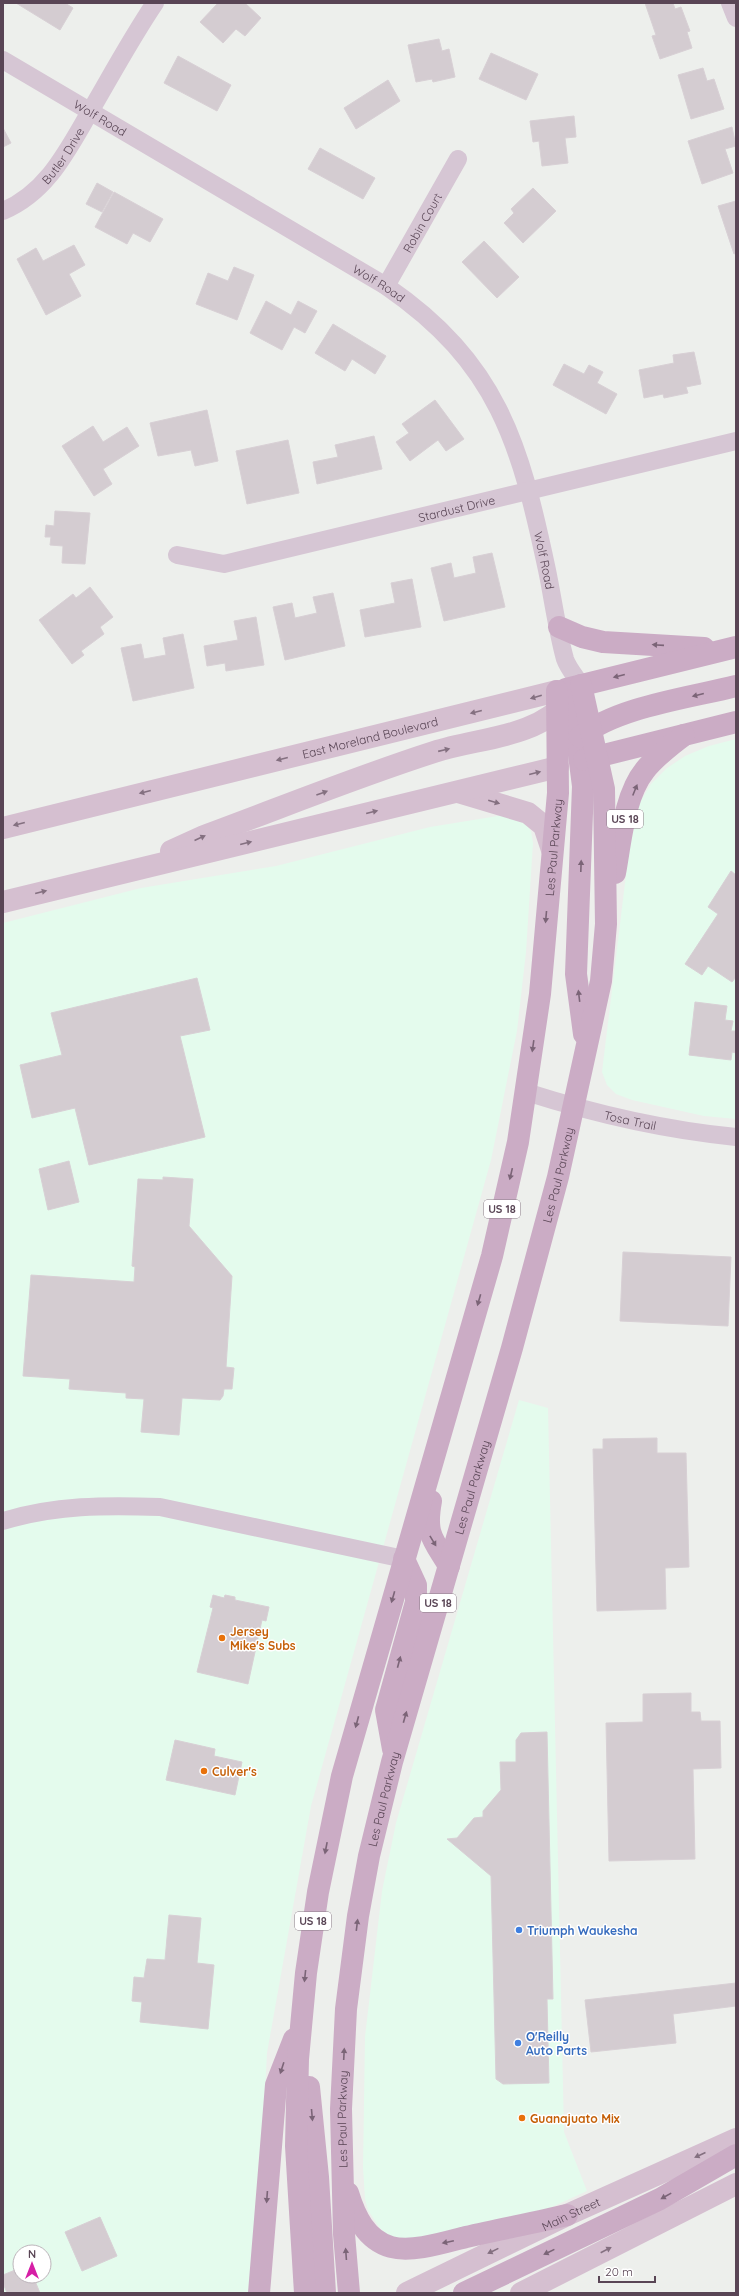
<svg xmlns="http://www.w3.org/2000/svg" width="739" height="2296" viewBox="0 0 739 2296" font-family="Quicksand,sans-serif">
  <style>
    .commercial { fill: #e4fbed; fill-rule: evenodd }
    .building { fill: #d4ccd1; stroke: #d8d0d5 }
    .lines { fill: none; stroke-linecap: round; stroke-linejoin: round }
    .street { stroke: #d6c6d4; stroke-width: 18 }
    .secondary { stroke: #d5bfd0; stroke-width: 22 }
    .primary { stroke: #cbacc5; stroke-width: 22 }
    .oneway { fill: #7b6477 }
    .oneway2 { fill: #847080 }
    .food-dot { fill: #e8710a; stroke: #fff; stroke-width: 1.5 }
    .shop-dot { fill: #3f7fe0; stroke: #fff; stroke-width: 1.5 }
    .labels { text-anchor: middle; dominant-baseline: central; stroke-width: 3; stroke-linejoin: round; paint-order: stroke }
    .shield { fill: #fff; stroke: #8b7d88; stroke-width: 1 }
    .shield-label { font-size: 11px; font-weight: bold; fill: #594555 }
    .street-label { font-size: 12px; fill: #594555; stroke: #fff }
    .food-label { font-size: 12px; font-weight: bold; fill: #c56008; stroke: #fff; text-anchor: start }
    .shop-label { font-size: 12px; font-weight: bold; fill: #366cbe; stroke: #fff; text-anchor: start }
  </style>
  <rect width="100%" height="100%" fill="#edefec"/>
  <g class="commercial">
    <polygon points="736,739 736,1119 704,1116 632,1100 616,1094 607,1085 602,1072 629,850 640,802 651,784 667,768 685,756 709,746"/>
    <path d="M504,815L524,822L531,831L533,843L526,952L517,1031L491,1160L311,1806L267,2053L261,2169L251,2293H3V923L141,888L276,866L430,827ZM20,2252H44V2276H20Z"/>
    <polygon points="519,1400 548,1408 564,2132 587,2191 541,2212 408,2241 387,2235 379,2227 368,2210 365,2199 363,2167 365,2037 382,1891 396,1823"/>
  </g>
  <g class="building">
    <polygon points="16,3 65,3 73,8 60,30"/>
    <polygon points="218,3 245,3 261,18 245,36 236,29 223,43 200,22"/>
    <polygon points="645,3 673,3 675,9 681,7 690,31 687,32 692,48 660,59 652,36 656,35"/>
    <polygon points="439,39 442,51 449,49 455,77 433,82 432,79 416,82 408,45"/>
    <polygon points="491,53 538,74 526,100 479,79"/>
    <polygon points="178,56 231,85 217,111 164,83"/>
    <polygon points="703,68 707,81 714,79 724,109 691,119 678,75"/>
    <polygon points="388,80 400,101 356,129 344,108"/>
    <polygon points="574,116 576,137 565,138 568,163 542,166 539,141 533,142 530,121"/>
    <polygon points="732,127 736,146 725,149 733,173 702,184 688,141"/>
    <polygon points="3,128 11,143 3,147"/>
    <polygon points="320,148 375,178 363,199 308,169"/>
    <polygon points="97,183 113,192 102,212 86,204"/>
    <polygon points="533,188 556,211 523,243 504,223 514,213 511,209"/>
    <polygon points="114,192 163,219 150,242 133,233 127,244 95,227"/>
    <polygon points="736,201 736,253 734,254 718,206"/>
    <polygon points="484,241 519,277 497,298 462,262"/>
    <polygon points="74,245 85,265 69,274 81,296 46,315 17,259 36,248 43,261"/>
    <polygon points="234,267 254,275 237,320 196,304 208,273 228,281"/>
    <polygon points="266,301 291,315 298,301 317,311 305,333 294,327 282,350 250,333"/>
    <polygon points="333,324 386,356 375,374 352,359 345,371 315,353"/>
    <polygon points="694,352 701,384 686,387 688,393 664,398 663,394 644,398 639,370 674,363 673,355"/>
    <polygon points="564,364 584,374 589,365 603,372 597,383 617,394 606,414 553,385"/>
    <polygon points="435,400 464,439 446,451 438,440 410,461 396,442 409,433 402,424"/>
    <polygon points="207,410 218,461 195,466 191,450 158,456 150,423"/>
    <polygon points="93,426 103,442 127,427 139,446 103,469 112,484 94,496 62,446"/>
    <polygon points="374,436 382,469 317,484 313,462 338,457 335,445"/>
    <polygon points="288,440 299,493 247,504 236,451"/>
    <polygon points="55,511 90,513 85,564 62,563 63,546 50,545 51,537 45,537 46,525 54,526"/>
    <polygon points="492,553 505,607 444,621 431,568 451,563 454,578 476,573 473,557"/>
    <polygon points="412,579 421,627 365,637 360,610 395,603 391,583"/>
    <polygon points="90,587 113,617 100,627 104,634 81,651 84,655 72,664 39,620 73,594 76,598"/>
    <polygon points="333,593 345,646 285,660 273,607 292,603 295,618 317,613 313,597"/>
    <polygon points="256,617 264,665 226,671 225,663 207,666 204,646 238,640 234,621"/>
    <polygon points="183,634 194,688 133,701 121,648 141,644 144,659 166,655 163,638"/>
    <polygon points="731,871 736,875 736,977 732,982 708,966 702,975 685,964 718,914 708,907"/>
    <polygon points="197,978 210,1030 180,1036 205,1137 89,1165 75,1108 32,1118 20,1065 62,1055 51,1013"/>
    <polygon points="695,1002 727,1006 725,1020 733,1021 731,1031 736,1031 736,1053 732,1052 731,1060 689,1055"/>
    <polygon points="69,1161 79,1202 48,1210 39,1169"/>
    <polygon points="163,1177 193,1179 189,1226 232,1276 226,1367 234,1368 232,1389 224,1389 223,1396 220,1400 182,1398 179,1435 141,1432 144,1399 126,1398 126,1393 69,1389 70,1379 23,1376 31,1275 134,1282 135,1267 132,1266 138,1179 163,1180"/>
    <polygon points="623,1252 731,1257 728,1326 620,1321"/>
    <polygon points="657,1438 657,1453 686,1453 689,1567 665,1568 666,1609 597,1611 593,1449 603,1449 603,1439"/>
    <polygon points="213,1595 224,1598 225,1595 235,1597 235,1600 269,1607 266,1621 262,1620 248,1684 197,1672 213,1608 210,1607"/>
    <polygon points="691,1693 691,1712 700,1712 701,1721 720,1721 721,1768 693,1769 695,1859 609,1861 606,1723 643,1722 643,1694"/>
    <polygon points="547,1732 553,1999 547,1999 549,2083 503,2084 496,2079 491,1876 447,1839 457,1838 474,1818 483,1817 483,1811 501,1790 500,1762 516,1762 516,1740 521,1733"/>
    <polygon points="175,1740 215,1749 214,1756 242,1762 235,1795 166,1780"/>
    <polygon points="169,1915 201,1918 197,1963 214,1965 208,2029 140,2022 142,2002 132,2001 134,1977 144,1978 147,1959 165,1960"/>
    <polygon points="736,1983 736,2006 673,2014 676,2043 591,2052 585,2000"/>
    <polygon points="100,2217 117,2256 82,2271 65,2232"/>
    <polygon points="20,2268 20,2276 33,2276 40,2293 7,2293 3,2283 3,2275"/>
  </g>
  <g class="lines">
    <g class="street">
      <polyline points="730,3 736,18"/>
      <path id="s1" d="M3,60L386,286C498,363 520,443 547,570C553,599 557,630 565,659C568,668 576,677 581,685"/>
      <path id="s2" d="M3,211C48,192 68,149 91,110C112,74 132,37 155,3"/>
      <path id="s3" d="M386,286L458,159"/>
      <path id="s4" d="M177,555L224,564L736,441"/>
      <path id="s5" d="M526,1092C595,1114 665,1130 736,1137"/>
      <path d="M3,1521C55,1505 106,1505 160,1507L404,1559"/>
    </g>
    <g class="secondary">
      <polyline points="458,792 528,813 544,826 552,850"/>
      <path id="s6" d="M3,828L557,691"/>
      <path d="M171,851L204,836C280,808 356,777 434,752C480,737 536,739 569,699"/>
      <polyline points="3,902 558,767"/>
      <path id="s7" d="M407,2293L567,2215L736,2139"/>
      <polyline points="521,2293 736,2184"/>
    </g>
    <g class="primary">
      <polyline points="559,627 582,637 603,642 704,648"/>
      <polyline points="566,689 736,647"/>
      <polyline points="562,698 566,703 577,739 583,786 576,974 584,1034"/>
      <path d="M580,737C616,707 689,698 736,686"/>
      <polyline points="584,760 736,722"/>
      <path d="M615,873C621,841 624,796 645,770C656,756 670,746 684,735"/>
      <path d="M431,1501C425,1534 432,1538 449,1566"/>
      <polyline points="393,1749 386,1710 416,1602 416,1585 404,1559"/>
      <polyline points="309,2087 318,2177 325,2293"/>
      <path d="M348,2193C355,2216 366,2240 391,2247C412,2253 446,2242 466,2237C500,2229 534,2223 567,2215"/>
      <polyline points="259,2293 276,2085 294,2039"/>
      <path id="s8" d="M305,2293L296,2146L298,2059L306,1973L318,1892L342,1776L492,1256L518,1142L540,994L558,793L557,691"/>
      <path id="s9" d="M349,2293L344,2234L341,2109L346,2009L358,1916L369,1856L392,1762L512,1348L558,1177L601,981L606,924L604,789L581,685"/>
      <polyline points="464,2293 660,2199 736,2155"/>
    </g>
  </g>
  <defs><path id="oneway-solid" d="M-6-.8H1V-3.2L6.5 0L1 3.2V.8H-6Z"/></defs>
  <g class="oneway">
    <use href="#oneway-solid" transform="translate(658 645) rotate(-176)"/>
    <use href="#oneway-solid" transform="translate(619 676) rotate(166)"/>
    <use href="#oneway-solid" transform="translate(698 695) rotate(166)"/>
    <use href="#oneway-solid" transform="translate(635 790) rotate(-68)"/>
    <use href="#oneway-solid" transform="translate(581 866) rotate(-88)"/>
    <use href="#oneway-solid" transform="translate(546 917) rotate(95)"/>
    <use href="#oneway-solid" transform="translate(579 996) rotate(-97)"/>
    <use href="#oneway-solid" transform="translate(533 1046) rotate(98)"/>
    <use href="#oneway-solid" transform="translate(511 1174) rotate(103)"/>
    <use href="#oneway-solid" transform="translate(479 1300) rotate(106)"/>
    <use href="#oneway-solid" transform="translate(433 1541) rotate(59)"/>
    <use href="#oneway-solid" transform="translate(393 1597) rotate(106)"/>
    <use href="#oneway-solid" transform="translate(399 1662) rotate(-75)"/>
    <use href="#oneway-solid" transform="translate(405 1717) rotate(-74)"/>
    <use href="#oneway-solid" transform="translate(357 1722) rotate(105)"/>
    <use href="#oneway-solid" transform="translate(326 1848) rotate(101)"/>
    <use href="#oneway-solid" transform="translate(357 1925) rotate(-83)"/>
    <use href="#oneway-solid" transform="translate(305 1976) rotate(96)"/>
    <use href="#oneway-solid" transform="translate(344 2054) rotate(-87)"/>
    <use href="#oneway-solid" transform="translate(282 2068) rotate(108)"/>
    <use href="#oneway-solid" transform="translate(312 2115) rotate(85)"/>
    <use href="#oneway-solid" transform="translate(666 2196) rotate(151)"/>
    <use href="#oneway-solid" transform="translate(267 2197) rotate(94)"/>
    <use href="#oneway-solid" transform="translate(448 2242) rotate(168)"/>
    <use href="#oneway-solid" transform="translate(549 2252) rotate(154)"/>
    <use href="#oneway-solid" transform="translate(346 2254) rotate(-94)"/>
  </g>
  <g class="oneway2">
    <use href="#oneway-solid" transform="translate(536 697) rotate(164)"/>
    <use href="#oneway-solid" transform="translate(476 712) rotate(166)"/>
    <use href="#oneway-solid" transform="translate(444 750) rotate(-13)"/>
    <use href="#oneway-solid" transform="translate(282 759) rotate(166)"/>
    <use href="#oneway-solid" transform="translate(535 773) rotate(-14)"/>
    <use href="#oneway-solid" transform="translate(145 792) rotate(166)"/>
    <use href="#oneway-solid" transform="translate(322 793) rotate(-20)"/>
    <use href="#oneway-solid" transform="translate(494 802) rotate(16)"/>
    <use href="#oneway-solid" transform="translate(372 812) rotate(-14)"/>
    <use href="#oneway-solid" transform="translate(19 824) rotate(166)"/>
    <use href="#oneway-solid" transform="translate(200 838) rotate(-24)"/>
    <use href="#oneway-solid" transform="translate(246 843) rotate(-14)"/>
    <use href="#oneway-solid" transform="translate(41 892) rotate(-14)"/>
    <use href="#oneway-solid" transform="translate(700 2155) rotate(156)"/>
    <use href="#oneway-solid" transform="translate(606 2250) rotate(-27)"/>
    <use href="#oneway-solid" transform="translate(493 2251) rotate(154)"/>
  </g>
  <g class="food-dot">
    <circle cx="222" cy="1638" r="4"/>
    <circle cx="204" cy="1771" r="4"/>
    <circle cx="522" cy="2118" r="4"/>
  </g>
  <g class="shop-dot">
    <circle cx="519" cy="1930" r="4"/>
    <circle cx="518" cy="2043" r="4"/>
  </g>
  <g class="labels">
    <g class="shield">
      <rect x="607" y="810" width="36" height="18" rx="3"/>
      <rect x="484" y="1200" width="36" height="18" rx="3"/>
      <rect x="420" y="1594" width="36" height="18" rx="3"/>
      <rect x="295" y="1912" width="36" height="18" rx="3"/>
    </g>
    <g class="shield-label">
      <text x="625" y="819">US 18</text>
      <text x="502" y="1209">US 18</text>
      <text x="438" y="1603">US 18</text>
      <text x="313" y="1921">US 18</text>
    </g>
    <g class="street-label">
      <text stroke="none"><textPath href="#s1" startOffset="113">Wolf Road</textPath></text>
      <text stroke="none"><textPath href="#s2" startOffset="83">Butler Drive</textPath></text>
      <text stroke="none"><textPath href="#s3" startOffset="73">Robin Court</textPath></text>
      <text stroke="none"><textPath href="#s1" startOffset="437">Wolf Road</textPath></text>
      <text stroke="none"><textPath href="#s4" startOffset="287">Stardust Drive</textPath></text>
      <text stroke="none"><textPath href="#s1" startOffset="772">Wolf Road</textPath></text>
      <text stroke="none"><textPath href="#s6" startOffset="378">East Moreland Boulevard</textPath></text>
      <text stroke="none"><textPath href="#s8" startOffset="1476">Les Paul Parkway</textPath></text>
      <text stroke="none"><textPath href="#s5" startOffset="108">Tosa Trail</textPath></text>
      <text stroke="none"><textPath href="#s9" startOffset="1146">Les Paul Parkway</textPath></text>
      <text stroke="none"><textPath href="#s9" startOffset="822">Les Paul Parkway</textPath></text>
      <text stroke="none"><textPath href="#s9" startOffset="498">Les Paul Parkway</textPath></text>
      <text stroke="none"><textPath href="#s9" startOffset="174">Les Paul Parkway</textPath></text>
      <text stroke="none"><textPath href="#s7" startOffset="182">Main Street</textPath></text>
    </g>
    <g class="food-label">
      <text x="230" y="1631">Jersey<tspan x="230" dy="14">Mike's Subs</tspan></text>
      <text x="212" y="1771">Culver's</text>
      <text x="530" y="2118">Guanajuato Mix</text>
    </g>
    <g class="shop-label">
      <text x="527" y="1930">Triumph Waukesha</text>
      <text x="526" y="2036">O'Reilly<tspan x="526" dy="14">Auto Parts</tspan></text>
    </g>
  </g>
  <rect width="739" height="2296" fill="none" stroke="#594555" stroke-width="8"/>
  <g transform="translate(32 2264)"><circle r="19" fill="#ffffff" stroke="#bdb5bb"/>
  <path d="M0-3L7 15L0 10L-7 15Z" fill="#d61fa6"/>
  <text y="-6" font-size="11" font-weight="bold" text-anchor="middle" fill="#594555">N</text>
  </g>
  <path d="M599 2276v6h56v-6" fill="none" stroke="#594555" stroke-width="2"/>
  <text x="605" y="2276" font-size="12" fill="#594555" stroke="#ffffff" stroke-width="3" paint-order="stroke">20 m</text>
</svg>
